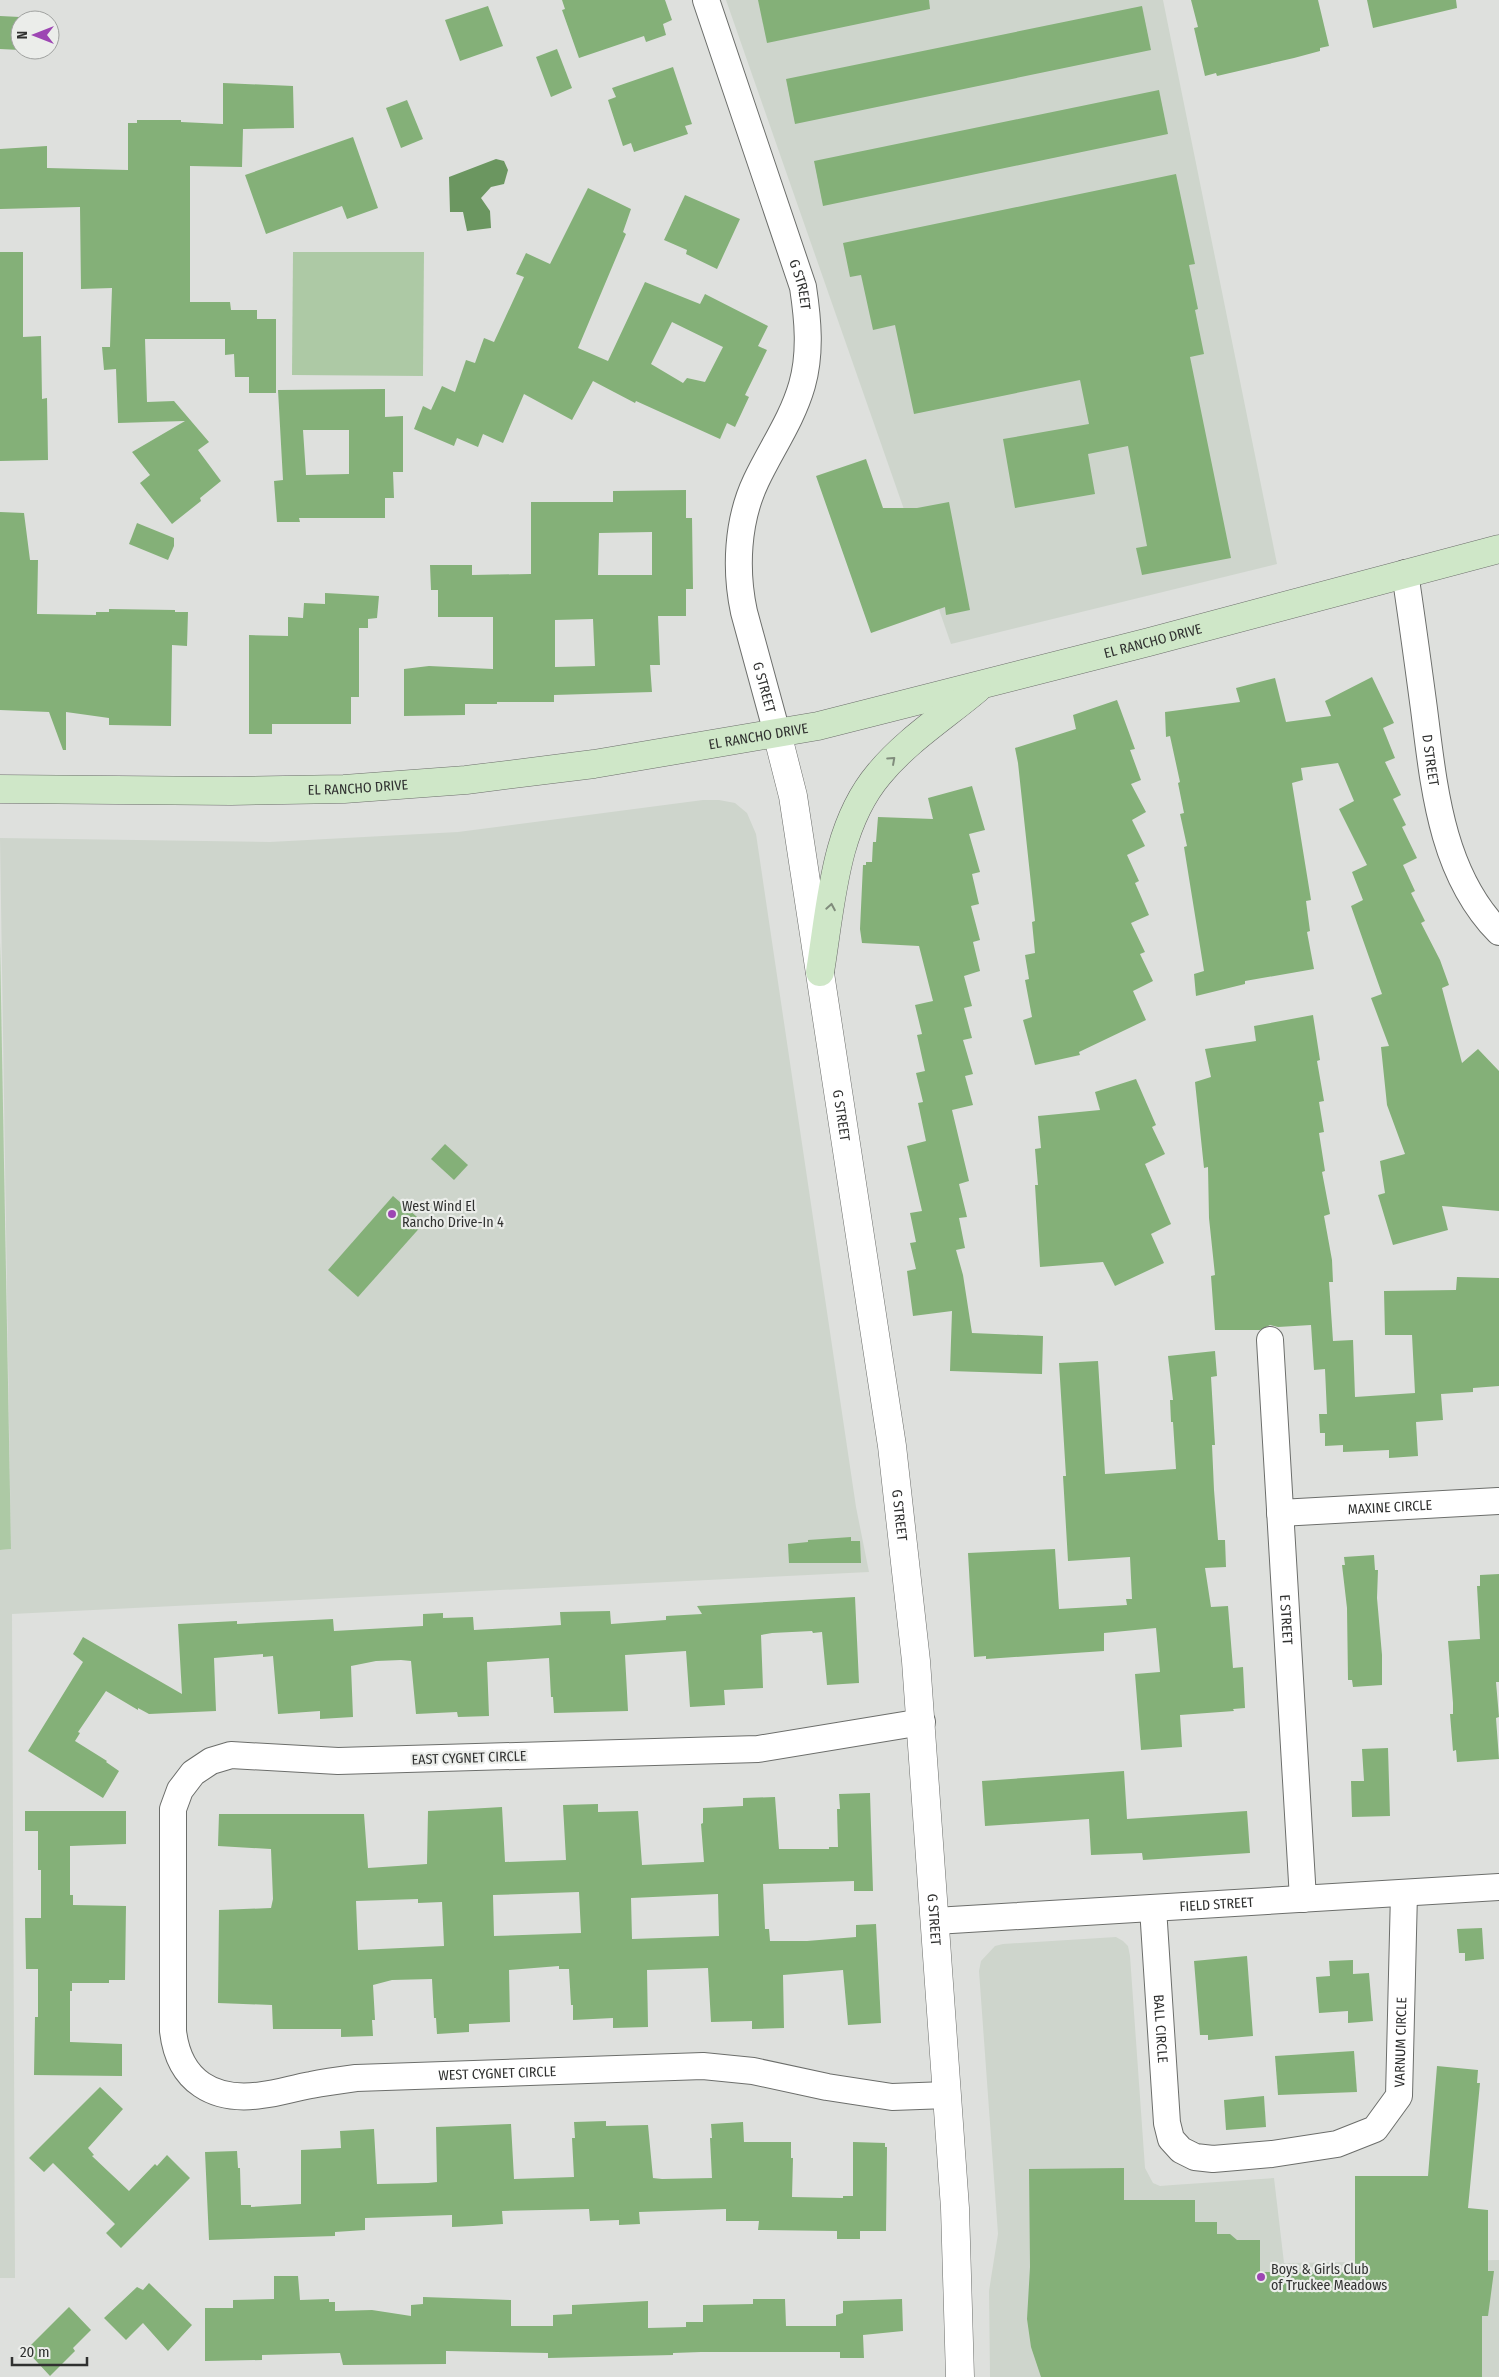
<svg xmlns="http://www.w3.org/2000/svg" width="1499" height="2377" viewBox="0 0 1499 2377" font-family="'Fira Sans Condensed',sans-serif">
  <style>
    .built { fill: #ced5cc }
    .green { fill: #adc9a5 }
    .water { fill: #6b9660 }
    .building { fill: #84b078; fill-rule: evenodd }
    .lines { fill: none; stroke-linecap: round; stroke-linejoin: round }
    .minor-casing { stroke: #6c6e6b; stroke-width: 28 }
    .tertiary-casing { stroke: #6c6e6b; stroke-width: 29 }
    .secondary-casing { stroke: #6c6e6b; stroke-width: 29 }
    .minor { stroke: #fff; stroke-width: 26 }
    .tertiary { stroke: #fff; stroke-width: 28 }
    .secondary { stroke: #cfe7c8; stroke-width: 28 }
    .oneway { stroke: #808c7c }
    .poi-dot { fill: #9d46b3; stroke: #ebedea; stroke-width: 2 }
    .labels { text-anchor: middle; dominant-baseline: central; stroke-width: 4.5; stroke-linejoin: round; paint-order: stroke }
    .street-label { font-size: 14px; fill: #303130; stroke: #ebedea }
    .poi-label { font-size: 14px; fill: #303130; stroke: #ebedea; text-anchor: start }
  </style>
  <rect width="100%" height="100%" fill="#dee0dd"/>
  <g class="built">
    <polygon points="726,0 1163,0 1277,564 951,644"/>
    <polygon points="703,800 719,800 735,803 747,813 756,834 856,1507 869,1572 12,1614 15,2278 0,2278 0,1550 11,1549 0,838 270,842 458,832"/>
    <polygon points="1116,1937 1123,1941 1128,1946 1130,1956 1145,2168 1153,2183 1160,2186 1173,2185 1274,2178 1284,2263 1499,2260 1499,2377 990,2377 989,2291 998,2234 979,1971 981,1961 995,1946 1003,1944"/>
  </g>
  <g class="green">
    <polygon points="293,252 424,252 423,376 292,375"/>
    <polygon points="0,942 11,1549 0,1550"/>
  </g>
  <polygon class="water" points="496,159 504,161 508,170 504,184 491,187 481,198 490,211 491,228 467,231 463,212 450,212 449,177"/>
  <g class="building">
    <polygon points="562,0 665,0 672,20 663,24 666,35 646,42 644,36 579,58 562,10 565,9"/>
    <polygon points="758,0 929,0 930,9 767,43"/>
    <polygon points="1191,0 1318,0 1329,46 1320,48 1320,51 1294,58 1217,76 1216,73 1205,76 1194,28 1198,27"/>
    <polygon points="1367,0 1456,0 1457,8 1373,28"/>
    <polygon points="488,6 503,46 460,61 445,20"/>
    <polygon points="1142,6 1151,50 795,124 786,79"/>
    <polygon points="0,16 20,17 20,50 0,49"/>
    <polygon points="557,49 572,88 551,97 536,57"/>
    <polygon points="673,67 692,124 685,126 688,134 634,152 631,143 623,146 608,100 616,97 612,88"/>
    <polygon points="223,83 293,86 294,128 243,129 242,167 190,166 190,302 230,302 231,310 257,310 257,319 276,319 276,393 249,393 249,377 235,377 234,354 225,355 225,339 145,339 147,402 174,401 209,442 198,450 221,481 200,498 201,501 172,524 140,483 150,475 132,452 185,421 118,423 116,369 104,370 102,347 110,347 112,288 81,289 80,207 0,209 0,149 47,146 47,168 128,170 128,123 137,123 137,120 181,120 181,122 223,124"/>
    <polygon points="1159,90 1168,134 823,206 814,161"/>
    <polygon points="407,100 423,139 401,148 386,108"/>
    <polygon points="353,137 378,208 347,219 342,206 266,234 245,175"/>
    <polygon points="1176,174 1195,264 1189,265 1198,309 1195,310 1204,354 1190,357 1231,558 1142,575 1136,548 1147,546 1128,446 1088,454 1095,494 1015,508 1003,439 1089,424 1080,380 914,414 895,325 873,330 861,275 850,277 843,243"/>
    <path d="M588,188L631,209L623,232L626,234L578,348L608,361L645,282L700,304L705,294L768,326L758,346L767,350L745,395L749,397L735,427L727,423L720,439L636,401L635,403L593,381L572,420L524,394L503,443L483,434L478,447L457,438L454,446L414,429L423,406L431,410L442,386L455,392L466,360L475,363L484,338L494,342L524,277L516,274L526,253L550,264ZM672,322L723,347L705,382L687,378L683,383L651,364Z"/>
    <polygon points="685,195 740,219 717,269 686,254 687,250 664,240"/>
    <polygon points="0,252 23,252 23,337 41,336 42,399 47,398 48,460 0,461"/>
    <path d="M385,389V417L403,416V472H393L394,498H385V518H299L300,522H277L274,481L283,480L278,390ZM303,430H349V474L306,475Z"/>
    <polygon points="866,459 883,508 917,508 949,502 970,610 946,615 945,607 871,633 816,476"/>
    <path d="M686,490V518H692L693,589H686V616H658L660,665H650L652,692L554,695V702H497V704H465V715L404,716V669L429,666L493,669V617H438V590H431L430,565H472V575L531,574V502H613V491ZM652,532V575H598L599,533ZM593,619L595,666L555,667V620Z"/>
    <polygon points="0,512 24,513 30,560 38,560 37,614 96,615 96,612 109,612 109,609 175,610 175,612 188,612 187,646 172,645 171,726 109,725 109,718 66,712 66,750 63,750 49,712 0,710"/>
    <polygon points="137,523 174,538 174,546 168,560 129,544"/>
    <polygon points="325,593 379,596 377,618 368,619 368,628 359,628 359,697 351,697 351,724 272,724 272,734 249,734 249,635 288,636 288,617 303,618 304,603 325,604"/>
    <polygon points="1372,677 1394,723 1383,728 1395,758 1385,762 1401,795 1393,799 1406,825 1402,827 1417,858 1403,865 1415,891 1411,893 1425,921 1421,923 1440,960 1449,985 1442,988 1462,1063 1478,1049 1499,1071 1499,1211 1442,1206 1448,1230 1393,1245 1378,1195 1385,1193 1380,1161 1405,1154 1387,1105 1381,1047 1389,1046 1371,998 1382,994 1351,906 1363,900 1352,872 1367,865 1339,809 1354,801 1338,763 1301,768 1303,780 1292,783 1311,900 1306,901 1310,931 1307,932 1314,969 1245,981 1245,984 1196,996 1194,974 1204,971 1184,847 1187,846 1180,814 1184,813 1178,783 1180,782 1170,736 1166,737 1165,712 1240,702 1236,688 1275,678 1286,722 1331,716 1325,701"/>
    <polygon points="1117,700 1135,749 1130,750 1141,780 1131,784 1146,812 1132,820 1145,846 1127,855 1139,881 1135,883 1149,915 1131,923 1145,952 1140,954 1153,981 1133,991 1146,1020 1079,1052 1080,1055 1035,1065 1023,1020 1032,1017 1025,980 1029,979 1025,955 1035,953 1032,922 1035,921 1018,763 1015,748 1076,729 1073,715"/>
    <polygon points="972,786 985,830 969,834 980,872 972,874 979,904 971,906 980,940 973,942 980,971 964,976 972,1006 964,1008 972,1038 963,1040 973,1074 965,1076 973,1105 952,1110 969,1181 959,1184 967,1217 959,1218 965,1248 956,1250 963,1275 972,1333 1043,1336 1042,1374 950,1371 952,1311 913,1316 907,1271 916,1269 910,1243 916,1242 910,1213 922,1211 907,1146 926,1141 918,1103 923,1102 916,1073 925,1071 917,1035 922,1034 915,1005 933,1001 919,946 862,943 860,929 863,865 866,865 866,862 872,862 873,842 876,842 878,817 933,819 928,798"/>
    <polygon points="1313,1015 1320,1060 1317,1061 1324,1101 1319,1102 1324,1132 1319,1133 1325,1171 1322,1172 1330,1214 1324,1216 1332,1260 1333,1282 1329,1282 1333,1341 1353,1340 1355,1397 1415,1393 1412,1335 1385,1335 1384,1291 1456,1290 1457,1277 1499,1278 1499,1386 1473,1388 1473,1392 1441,1394 1443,1420 1416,1422 1418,1456 1389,1458 1389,1450 1343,1452 1343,1445 1325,1446 1325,1433 1320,1433 1319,1414 1327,1414 1325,1369 1314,1370 1311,1325 1278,1327 1270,1325 1260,1330 1215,1330 1211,1276 1215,1275 1209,1218 1208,1167 1204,1168 1195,1082 1211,1077 1205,1049 1256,1041 1254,1026"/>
    <polygon points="1136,1079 1156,1125 1152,1127 1165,1154 1145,1164 1171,1224 1151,1234 1164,1263 1115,1286 1103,1262 1040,1267 1035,1185 1038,1185 1035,1149 1041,1148 1038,1116 1100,1110 1095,1092"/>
    <polygon points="445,1144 468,1165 454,1180 431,1159"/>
    <polygon points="393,1196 424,1223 358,1297 328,1270"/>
    <polygon points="1215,1351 1217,1376 1211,1377 1215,1445 1212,1445 1214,1490 1218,1540 1225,1540 1226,1567 1205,1568 1211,1607 1228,1606 1233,1668 1243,1667 1245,1708 1233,1709 1234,1711 1180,1715 1182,1747 1141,1750 1135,1674 1160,1672 1156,1628 1104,1633 1104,1651 986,1659 986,1656 974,1657 968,1553 1055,1549 1059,1609 1127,1605 1126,1599 1132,1599 1130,1557 1068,1561 1063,1476 1066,1476 1059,1363 1098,1361 1105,1474 1176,1469 1173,1422 1171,1422 1170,1400 1173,1400 1168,1356"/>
    <polygon points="851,1537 851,1541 860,1541 861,1563 789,1563 788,1544 808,1542 808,1540"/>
    <polygon points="1374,1555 1375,1570 1378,1570 1377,1598 1382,1655 1382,1685 1353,1687 1352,1680 1348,1680 1347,1608 1342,1565 1345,1565 1344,1557"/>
    <polygon points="1499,1574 1499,1682 1496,1682 1499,1717 1496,1718 1499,1759 1457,1762 1456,1750 1453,1751 1450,1714 1453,1714 1453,1703 1448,1641 1480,1639 1477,1586 1480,1586 1480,1575"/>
    <polygon points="855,1597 859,1683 827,1685 822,1632 813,1633 812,1631 772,1633 761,1635 763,1688 724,1690 725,1705 690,1707 686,1651 625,1655 628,1711 554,1713 553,1697 551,1697 549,1658 487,1662 489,1716 458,1717 457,1712 416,1714 411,1661 401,1660 376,1661 351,1666 353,1717 320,1719 320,1711 278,1714 273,1656 263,1657 263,1654 214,1658 216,1711 149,1714 138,1708 138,1710 106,1691 78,1732 80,1733 75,1741 107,1761 106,1762 119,1771 103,1798 28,1751 83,1662 73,1654 83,1637 182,1694 178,1624 237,1621 237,1624 333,1619 334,1631 423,1626 423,1614 443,1613 443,1618 473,1617 474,1630 512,1628 561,1625 560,1612 610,1611 611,1624 666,1620 666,1616 702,1614 697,1606"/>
    <polygon points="1388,1748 1390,1816 1352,1817 1351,1781 1364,1781 1362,1749"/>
    <polygon points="1124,1771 1127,1819 1247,1811 1250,1853 1143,1860 1142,1853 1091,1855 1089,1819 985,1826 982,1781"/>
    <path d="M870,1793L873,1891H854V1881L763,1884L765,1929H769L770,1941H807L856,1937V1925L876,1924L881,2023L848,2025L843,1970L783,1975L784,2028L752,2029V2021L711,2022L708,1968L647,1970L648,2027L613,2028V2018L573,2020V2005H571L569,1969H559V1966L509,1970L510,2022L469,2024V2032L437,2034L436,2018H434L432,1979L392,1980L373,1985L375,2020H372L373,2036L341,2037V2029H273L272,2005L218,2003L219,1910L271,1908L273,1899L271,1849L218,1846L219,1814H364L368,1868L427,1864L428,1811L468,1809L502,1807L505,1862L566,1860L563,1805L598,1804V1812L638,1811L642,1865L704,1862L701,1824L703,1823V1808L743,1806V1798L775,1797L779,1849H829V1847H838L837,1809H840L839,1794ZM579,1892L581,1933L494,1936L493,1895ZM718,1894L719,1936L632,1939L631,1898ZM418,1899V1903L442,1902L444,1946L358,1950L356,1901Z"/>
    <polygon points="25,1811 126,1811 126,1844 70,1846 70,1895 73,1895 73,1905 126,1906 125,1980 109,1980 109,1983 72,1983 72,1991 70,1991 70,2042 122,2044 122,2076 34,2075 35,2017 38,2017 38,1969 26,1969 25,1918 41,1918 41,1870 38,1870 38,1831 25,1831"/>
    <polygon points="1482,1928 1484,1959 1465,1961 1465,1953 1459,1953 1457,1929"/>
    <polygon points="1247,1956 1253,2036 1208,2040 1208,2035 1200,2035 1194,1961"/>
    <polygon points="1353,1960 1353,1974 1369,1973 1373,2021 1348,2023 1348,2011 1319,2013 1316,1977 1330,1976 1329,1961"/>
    <polygon points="1354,2051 1357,2092 1278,2095 1275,2056"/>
    <polygon points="1437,2066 1478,2070 1477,2083 1480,2083 1468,2208 1488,2210 1488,2271 1494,2271 1488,2316 1482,2316 1482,2377 1041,2377 1031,2347 1027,2319 1030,2267 1029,2169 1124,2168 1124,2200 1195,2200 1195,2222 1217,2222 1217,2234 1230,2234 1237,2240 1260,2240 1260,2272 1355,2272 1355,2176 1428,2176"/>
    <polygon points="100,2087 123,2109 88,2148 94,2155 92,2156 129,2191 155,2164 157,2166 167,2155 190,2178 121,2248 106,2233 115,2224 53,2163 44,2172 29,2158"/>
    <polygon points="1264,2096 1266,2127 1226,2130 1224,2100"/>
    <polygon points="606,2121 606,2126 648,2125 653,2178 662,2179 712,2178 710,2138 712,2138 711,2124 743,2122 744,2142 791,2142 791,2158 793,2158 792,2197 843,2198 843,2196 853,2196 853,2142 885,2143 885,2147 887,2147 886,2231 860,2231 860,2239 837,2239 837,2231 758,2230 759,2221 726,2221 726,2209 639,2212 640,2224 619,2225 619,2220 590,2221 589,2209 502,2211 503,2224 473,2226 452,2227 452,2215 365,2218 365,2230 335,2232 335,2236 209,2240 205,2152 237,2151 238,2168 240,2168 241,2205 251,2205 251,2207 301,2204 301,2150 341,2148 340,2131 374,2129 377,2184 428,2183 437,2182 436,2127 511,2124 514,2179 574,2177 572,2138 575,2138 574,2122"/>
    <polygon points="274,2276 298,2276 300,2300 329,2299 329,2302 335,2302 335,2311 372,2310 411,2316 411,2305 423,2304 423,2297 511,2300 511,2326 553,2326 553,2315 572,2314 572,2305 648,2301 648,2328 686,2327 686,2322 703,2322 703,2305 753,2304 753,2299 785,2299 786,2326 836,2326 836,2315 843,2313 843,2301 902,2299 903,2331 863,2335 864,2358 840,2358 840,2352 701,2352 673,2353 673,2355 548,2358 548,2353 446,2351 446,2364 343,2365 340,2353 262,2355 262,2360 205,2361 205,2308 233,2308 233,2300 274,2299"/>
    <polygon points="149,2283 192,2325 168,2351 143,2323 126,2340 104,2318 137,2287 143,2290"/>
    <polygon points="69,2307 91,2330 73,2348 75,2351 50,2376 26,2350"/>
  </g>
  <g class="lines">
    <g class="minor-casing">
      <g id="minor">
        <path id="s1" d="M706,0L803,287C808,320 811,353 802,385C792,420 771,449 756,481C737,521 735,570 744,612L777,733"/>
        <path id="s2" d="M1405,573C1412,619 1418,664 1424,709C1434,787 1441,873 1499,932"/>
        <path id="s3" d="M1270,1340L1303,1899"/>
        <path id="s4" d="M1280,1513L1498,1501"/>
        <path id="s5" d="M922,1722L758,1749L338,1761L231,1755L211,1761L193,1773L180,1790L173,1809V2031C179,2082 214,2102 262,2095C278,2093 294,2088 311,2085C326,2082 341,2080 356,2078L703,2066L753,2071L827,2087L892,2097L947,2095"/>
        <path id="s6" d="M1153,1908L1167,2123L1171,2139L1181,2150L1195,2157L1213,2159L1272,2154L1337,2144L1375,2129L1399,2096L1404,1893"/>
        <path id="s7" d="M935,1921L1499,1887"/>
      </g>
    </g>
    <g class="tertiary-casing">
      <g id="tertiary">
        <path id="s8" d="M777,733L793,796L892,1446L916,1661L955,2208L960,2377"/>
      </g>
    </g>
    <g class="secondary-casing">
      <g id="secondary">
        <path id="s9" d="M0,789L231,791L344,789L466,780L594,764L818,726L1149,642L1499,549"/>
        <path d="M820,972C831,906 834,827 879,774C906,741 945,716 977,689"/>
      </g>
    </g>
    <use href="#minor" class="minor"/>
    <use href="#tertiary" class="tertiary"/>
    <use href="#secondary" class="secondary"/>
  </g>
  <defs><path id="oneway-chevron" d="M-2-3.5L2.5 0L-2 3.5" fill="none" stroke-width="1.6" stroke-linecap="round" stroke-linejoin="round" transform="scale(1.25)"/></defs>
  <g class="oneway">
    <use href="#oneway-chevron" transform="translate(892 760) rotate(-42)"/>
    <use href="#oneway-chevron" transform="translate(831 907) rotate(-80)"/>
  </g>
  <g class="poi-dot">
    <circle cx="392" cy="1214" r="5"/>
    <circle cx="1261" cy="2277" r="5"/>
  </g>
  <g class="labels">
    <g class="street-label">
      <text stroke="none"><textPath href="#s1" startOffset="300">G STREET</textPath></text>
      <text stroke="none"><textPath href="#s9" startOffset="1168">EL RANCHO DRIVE</textPath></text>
      <text stroke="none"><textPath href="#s1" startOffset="720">G STREET</textPath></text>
      <text stroke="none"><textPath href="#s9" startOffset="762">EL RANCHO DRIVE</textPath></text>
      <text stroke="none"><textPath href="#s2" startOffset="189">D STREET</textPath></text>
      <text stroke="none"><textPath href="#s9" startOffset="358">EL RANCHO DRIVE</textPath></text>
      <text stroke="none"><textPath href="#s8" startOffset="388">G STREET</textPath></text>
      <text stroke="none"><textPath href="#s4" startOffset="110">MAXINE CIRCLE</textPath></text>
      <text stroke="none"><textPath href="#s8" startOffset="792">G STREET</textPath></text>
      <text stroke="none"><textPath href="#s3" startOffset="280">E STREET</textPath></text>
      <text transform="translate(469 1758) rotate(-2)">EAST CYGNET CIRCLE</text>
      <text stroke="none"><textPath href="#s7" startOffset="282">FIELD STREET</textPath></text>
      <text stroke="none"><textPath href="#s8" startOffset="1198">G STREET</textPath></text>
      <text stroke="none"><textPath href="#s6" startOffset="121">BALL CIRCLE</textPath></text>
      <text stroke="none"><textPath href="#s6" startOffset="541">VARNUM CIRCLE</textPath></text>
      <text stroke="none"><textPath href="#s5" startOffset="1362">WEST CYGNET CIRCLE</textPath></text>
    </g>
    <g class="poi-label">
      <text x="402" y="1206">West Wind El<tspan x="402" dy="16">Rancho Drive-In 4</tspan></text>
      <text x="1271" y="2269">Boys &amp; Girls Club<tspan x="1271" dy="16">of Truckee Meadows</tspan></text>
    </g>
  </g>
  <g transform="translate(35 35) rotate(270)"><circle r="24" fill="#ebedea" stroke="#a0a2a0"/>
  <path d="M0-4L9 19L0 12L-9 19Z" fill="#9d46b3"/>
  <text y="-8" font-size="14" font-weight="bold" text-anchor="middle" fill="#303130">N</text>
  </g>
  <path d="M12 2357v8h75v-8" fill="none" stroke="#303130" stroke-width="2.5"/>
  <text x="20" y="2357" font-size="15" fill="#303130" stroke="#ebedea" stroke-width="4" paint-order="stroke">20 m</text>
</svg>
